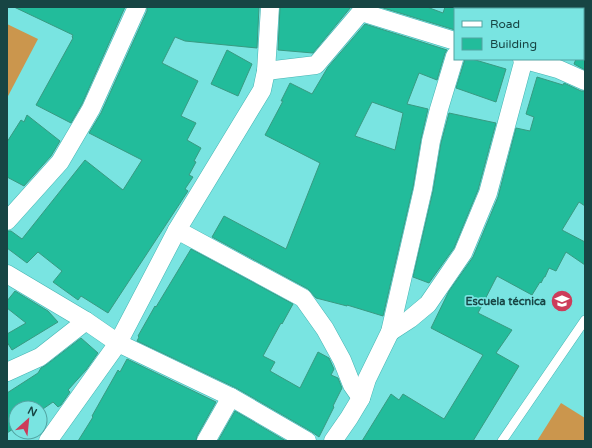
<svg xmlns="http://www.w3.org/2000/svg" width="592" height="448" viewBox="0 0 592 448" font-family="'Varela Round',sans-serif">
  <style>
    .pitch { fill: #cb964d }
    .building { fill: #22bc9b; stroke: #389a81; fill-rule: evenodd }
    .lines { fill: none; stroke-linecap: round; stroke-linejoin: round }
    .service-casing { stroke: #46b4b2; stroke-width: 10 }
    .minor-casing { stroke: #46b4b2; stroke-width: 19 }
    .service { stroke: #fff; stroke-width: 9 }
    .minor { stroke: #fff; stroke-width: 18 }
    .labels { text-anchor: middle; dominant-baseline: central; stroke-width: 3.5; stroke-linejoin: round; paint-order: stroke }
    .poi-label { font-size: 11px; font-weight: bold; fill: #174544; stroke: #79e4e1; text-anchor: end }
  </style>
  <rect width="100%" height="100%" fill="#79e4e1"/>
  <g class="pitch">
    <polygon points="7,24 38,39 7,98"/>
    <polygon points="561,403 585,418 585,441 537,441"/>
  </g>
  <g class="building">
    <polygon points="14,7 125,7 82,104 71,123 36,105 73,38 72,37 73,35"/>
    <polygon points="147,7 259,7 257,48 185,41 175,37 162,63 198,81 181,116 196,123 187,140 201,148 194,161 196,162 189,175 193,177 185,189 188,191 108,313 81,296 78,300 53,282 62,271 38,252 27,263 7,248 7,231 11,231 22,239 85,160 123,190 142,160 89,133 101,113 147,11"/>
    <polygon points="280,7 351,7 313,53 278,50"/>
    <polygon points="380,7 427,7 443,13 445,7 455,7 455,30"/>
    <path d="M365,24L447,50L445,53L437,80L419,73L407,104L428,109L421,139L413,187L383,316L347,305V306L316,298L308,289L212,237L224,216L286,249L320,163L265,135L283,101H281L290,83L312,94L328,67ZM372,102L403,113L395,150L355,136Z"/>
    <polygon points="585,42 585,70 574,64 576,59 583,59 583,46"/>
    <polygon points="227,50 252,64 238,96 211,84"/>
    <polygon points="465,59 472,59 506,69 496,102 456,88"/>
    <polygon points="537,77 563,85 564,83 581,91 585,91 585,206 579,202 562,230 585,242 585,265 566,252 556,271 549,268 545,277 544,277 541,283 540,282 532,295 497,276 478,313 512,330 496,353 519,366 473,441 362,441 391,394 399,400 403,394 444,419 483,355 431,328 449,291 473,257 498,197 516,128 530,131 534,117 526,114"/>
    <polygon points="449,113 496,123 478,190 454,248 429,283 413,277 433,191 441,143"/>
    <polygon points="27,115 60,141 51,156 24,186 7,177 7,142 21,120 24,122"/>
    <polygon points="191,249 293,304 282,324 281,323 263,356 275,362 270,371 300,388 318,352 329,358 334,369 331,375 338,378 342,388 333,406 334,407 319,437 312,432 236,388 137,341 139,337 138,336 155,306 156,307"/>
    <polygon points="15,291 48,311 58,322 12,350 7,342 7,334 26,323 7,308 7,301"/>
    <polygon points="81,338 98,353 86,370 68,390 70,392 61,405 58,407 53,402 40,411 40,408 16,408 16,427 7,433 7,393 38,373 41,368 46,365"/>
    <polygon points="127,359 216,402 197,436 196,441 78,441 93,417 92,416 118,370 120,372"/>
    <polygon points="235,411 286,441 218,441"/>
  </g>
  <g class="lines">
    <g class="service-casing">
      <polyline id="service" points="502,441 585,320"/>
    </g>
    <g class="minor-casing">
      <g id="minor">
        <polyline points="535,9 535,7"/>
        <polyline points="361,12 455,41"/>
        <polyline points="522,59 558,69 585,81"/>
        <polyline points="266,71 316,65 361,12 363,7"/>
        <polyline points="7,221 60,162 91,109 137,7"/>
        <polyline points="177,230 303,298 325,329 342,360 352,385 361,398"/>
        <polyline points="7,274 86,321 118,343 231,397 307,441"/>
        <polyline points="390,332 410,319 428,304 463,253 488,193 524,59"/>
        <polyline points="7,372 40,357 86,321"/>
        <polyline points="48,441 118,343 177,230 262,90 266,71 270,7"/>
        <polyline points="206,441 231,397"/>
        <polyline points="333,441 349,418 361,398 367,379 390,332 423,189 431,141 439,109 455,56"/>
      </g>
    </g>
    <use href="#service" class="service"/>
    <use href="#minor" class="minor"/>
  </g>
  <defs>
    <g id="school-disc" transform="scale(1.15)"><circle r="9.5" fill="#cc3c5a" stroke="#79e4e1"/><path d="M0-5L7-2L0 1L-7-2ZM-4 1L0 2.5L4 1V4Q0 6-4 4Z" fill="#fff"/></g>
  </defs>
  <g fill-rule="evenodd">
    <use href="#school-disc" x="562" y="301"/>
  </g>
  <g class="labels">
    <g class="poi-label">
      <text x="546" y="301">Escuela técnica</text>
    </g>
  </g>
  <rect width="592" height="448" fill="none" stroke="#174544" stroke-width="16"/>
  <rect x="454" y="8" width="130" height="52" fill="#79e4e1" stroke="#52a4a2"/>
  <rect x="462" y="21" width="20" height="6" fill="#ffffff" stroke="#52a4a2"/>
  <text x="490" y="28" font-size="12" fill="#174544">Road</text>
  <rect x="462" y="38" width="20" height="12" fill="#22bc9b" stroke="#52a4a2"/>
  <text x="490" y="48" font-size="12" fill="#174544">Building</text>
  <g transform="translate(28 420) rotate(27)"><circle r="19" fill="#79e4e1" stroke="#52a4a2"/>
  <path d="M0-3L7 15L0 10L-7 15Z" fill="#cc3c5a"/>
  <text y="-6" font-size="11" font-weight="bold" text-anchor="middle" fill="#174544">N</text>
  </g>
</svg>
